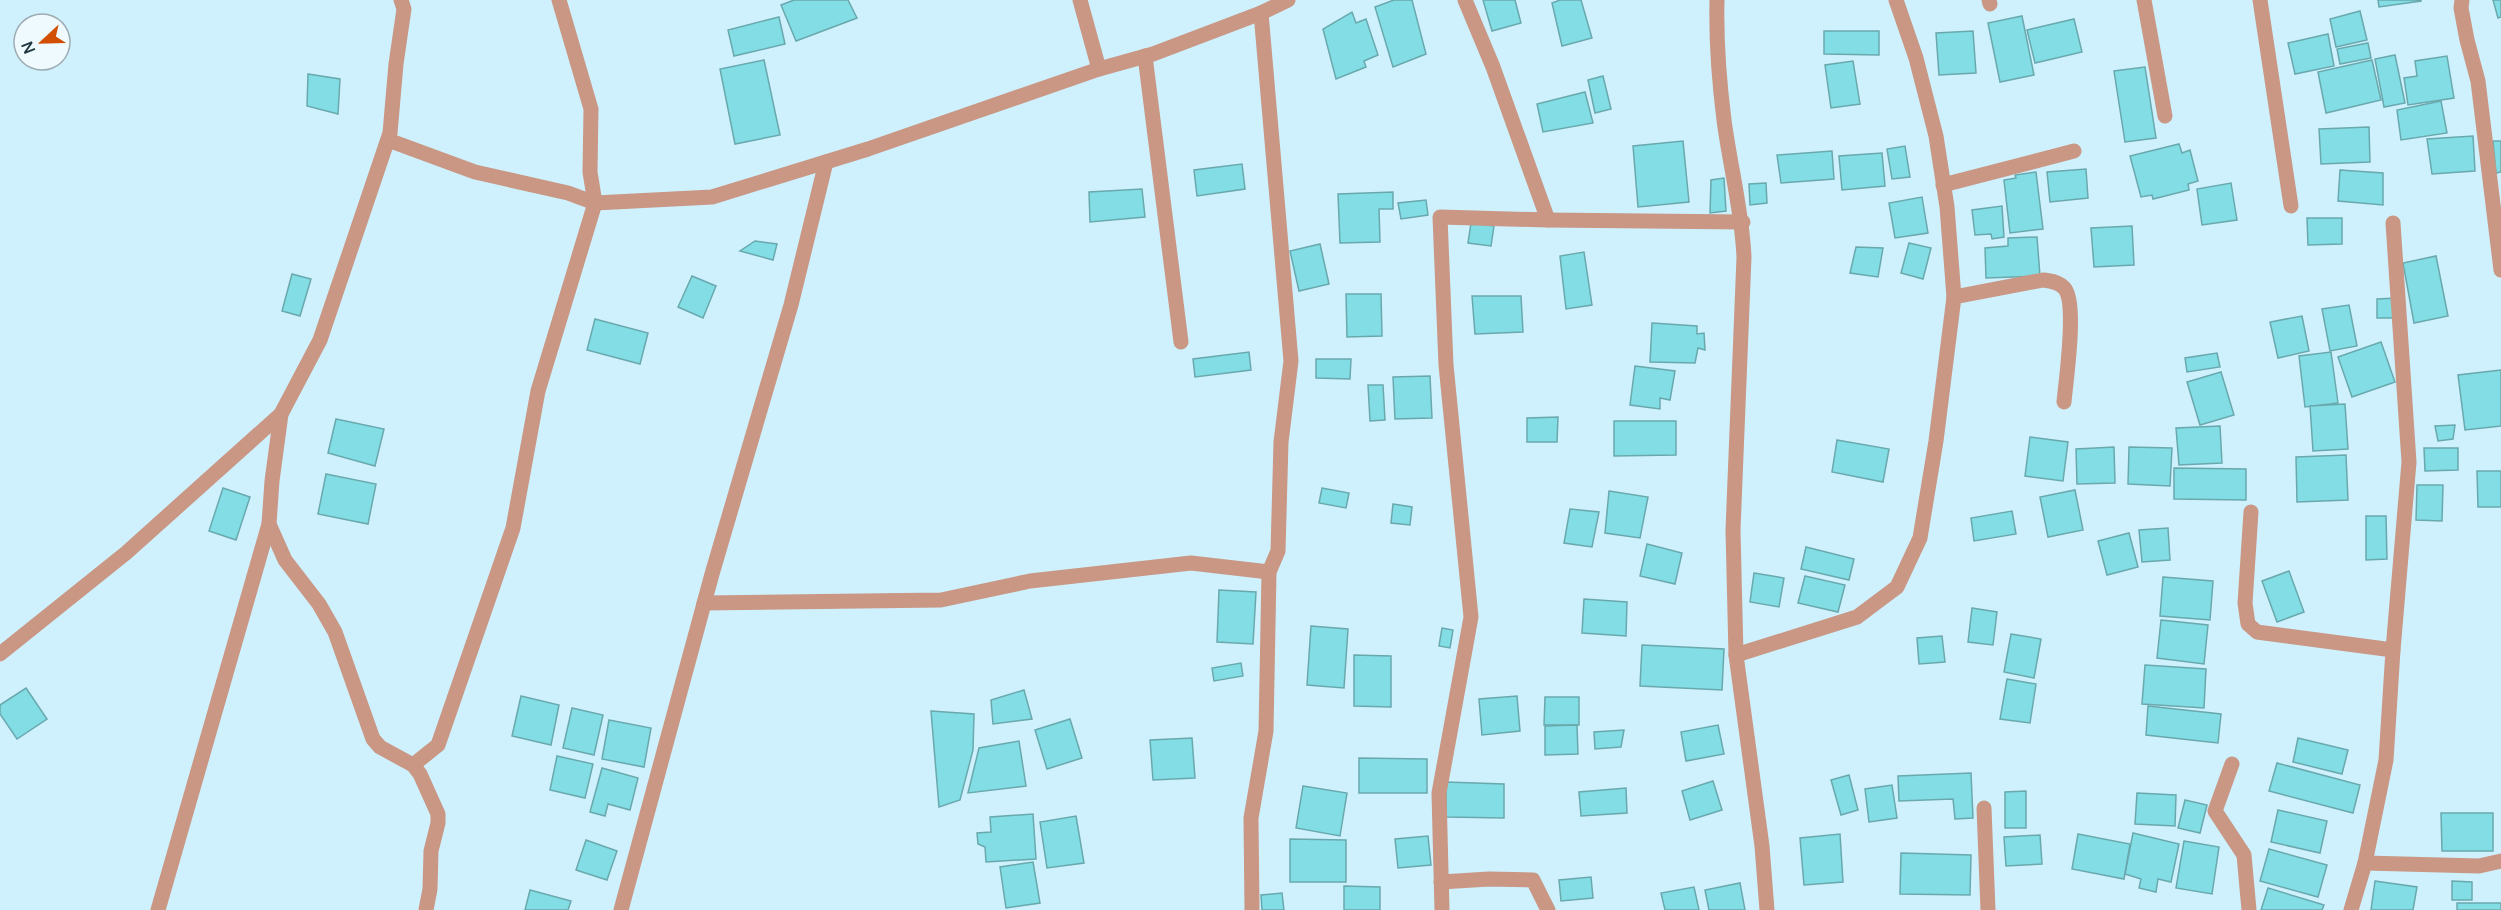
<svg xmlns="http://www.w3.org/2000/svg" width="2501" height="910" viewBox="0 0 2501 910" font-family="Manrope,sans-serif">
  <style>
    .building { fill: #82dde4; stroke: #69a9ae; stroke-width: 1.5 }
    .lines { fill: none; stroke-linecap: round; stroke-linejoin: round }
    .street { stroke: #c99784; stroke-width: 15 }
  </style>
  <rect width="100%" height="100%" fill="#cff1fe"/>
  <g class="building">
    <polygon points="794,0 848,0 857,18 796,41 781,5"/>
    <polygon points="1394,0 1412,0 1426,54 1393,67 1375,7"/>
    <polygon points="1483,0 1515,0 1521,23 1492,31"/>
    <polygon points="1560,0 1581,0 1592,38 1562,46 1552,3"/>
    <polygon points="2378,0 2421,0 2421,1 2379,7"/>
    <polygon points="2493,0 2501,0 2501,17 2498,18"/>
    <polygon points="2360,11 2367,40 2336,47 2330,19"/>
    <polygon points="1352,12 1356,23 1366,19 1378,55 1364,61 1366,67 1336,79 1323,29"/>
    <polygon points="2022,16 2034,75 2000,82 1988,23"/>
    <polygon points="779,17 785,44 734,56 728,30"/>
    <polygon points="2074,19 2082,52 2035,63 2027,30"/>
    <polygon points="1824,31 1879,31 1879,55 1824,54"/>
    <polygon points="1973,31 1976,73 1939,75 1936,33"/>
    <polygon points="2328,34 2334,66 2295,74 2288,43"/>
    <polygon points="2368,43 2371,58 2340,64 2337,49"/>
    <polygon points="2395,55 2405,103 2384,107 2375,59"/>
    <polygon points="2447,56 2454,98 2408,105 2404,78 2417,76 2415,61"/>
    <polygon points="764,60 780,135 735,144 720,69"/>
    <polygon points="2372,60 2381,100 2326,113 2318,72"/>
    <polygon points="1853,61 1860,104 1831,108 1825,65"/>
    <polygon points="2145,67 2156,138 2125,142 2114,71"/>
    <polygon points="308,74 340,79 338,114 307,106"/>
    <polygon points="1603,76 1611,109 1595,113 1588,80"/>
    <polygon points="1585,92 1593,123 1543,132 1537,104"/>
    <polygon points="2441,101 2447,133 2401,140 2397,110"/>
    <polygon points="2369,127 2370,162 2321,164 2319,129"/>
    <polygon points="2473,136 2475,171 2432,174 2427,139"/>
    <polygon points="1683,141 1689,202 1638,207 1633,146"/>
    <polygon points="2493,141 2501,141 2501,172 2496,173"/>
    <polygon points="2179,144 2182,153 2190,150 2198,181 2188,184 2189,190 2153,199 2152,195 2141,197 2130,156"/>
    <polygon points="1905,146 1910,177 1892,179 1887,149"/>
    <polygon points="1832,151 1834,179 1781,183 1777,155"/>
    <polygon points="1882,153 1885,186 1842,190 1839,156"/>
    <polygon points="1242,164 1245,189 1197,196 1194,170"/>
    <polygon points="2086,169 2088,198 2050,202 2047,172"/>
    <polygon points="2340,170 2383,173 2383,205 2338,201"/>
    <polygon points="2036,172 2043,229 2010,233 2004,180 2016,178 2015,175"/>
    <polygon points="1724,178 1726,211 1710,213 1711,180"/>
    <polygon points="1766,183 1767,203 1750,205 1749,184"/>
    <polygon points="2231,183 2237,220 2202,225 2197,189"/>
    <polygon points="1142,189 1145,217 1090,222 1089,192"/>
    <polygon points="1393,192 1393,209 1379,209 1380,242 1340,243 1338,194"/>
    <polygon points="1922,197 1928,233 1895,238 1889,203"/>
    <polygon points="1426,200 1428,215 1401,219 1398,203"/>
    <polygon points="2002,206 2004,237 1992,239 1991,234 1975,235 1972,210"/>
    <polygon points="2307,218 2342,218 2342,244 2308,245"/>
    <polygon points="1471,223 1494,226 1491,246 1468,243"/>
    <polygon points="2132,226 2134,265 2094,267 2091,228"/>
    <polygon points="2037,237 2040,276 1986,278 1985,248 2008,246 2008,238"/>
    <polygon points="755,241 777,244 773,260 740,251"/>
    <polygon points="1909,243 1931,248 1923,279 1901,273"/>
    <polygon points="1320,244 1329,284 1299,291 1290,251"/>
    <polygon points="1856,247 1883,248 1878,277 1850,273"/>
    <polygon points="1584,252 1592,305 1566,309 1560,256"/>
    <polygon points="2436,256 2448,316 2414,323 2403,263"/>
    <polygon points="292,274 311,279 300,316 282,311"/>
    <polygon points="692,276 716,286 703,318 678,307"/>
    <polygon points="1346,294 1381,294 1382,336 1347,337"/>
    <polygon points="1472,296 1521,296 1523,332 1475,334"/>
    <polygon points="2396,298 2397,318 2377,318 2377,299"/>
    <polygon points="2349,305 2357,346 2330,351 2322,309"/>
    <polygon points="2302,316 2309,351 2278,358 2270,322"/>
    <polygon points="595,319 648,333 640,364 587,350"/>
    <polygon points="1652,323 1697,326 1697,334 1704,333 1705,350 1698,348 1695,363 1650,362"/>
    <polygon points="2381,342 2395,382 2352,397 2338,357"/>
    <polygon points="1249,352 1251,370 1195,377 1193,359"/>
    <polygon points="2331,352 2338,403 2305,407 2299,356"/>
    <polygon points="2217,353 2220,367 2187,372 2185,358"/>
    <polygon points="1316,359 1351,359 1350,379 1316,378"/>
    <polygon points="1635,366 1675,371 1670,400 1660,398 1660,409 1630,405"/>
    <polygon points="2501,370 2501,426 2465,430 2458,375"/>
    <polygon points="2221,372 2234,415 2200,425 2187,382"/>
    <polygon points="1430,376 1432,418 1395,419 1393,377"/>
    <polygon points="1368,385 1383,385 1385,420 1370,421"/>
    <polygon points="2345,404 2348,449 2313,451 2310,406"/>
    <polygon points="1558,417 1557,442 1527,442 1527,418"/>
    <polygon points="336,419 384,429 375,466 328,453"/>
    <polygon points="1614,421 1676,421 1676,455 1614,456"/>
    <polygon points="2455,425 2453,439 2438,441 2435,426"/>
    <polygon points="2220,426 2222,463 2179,465 2176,428"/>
    <polygon points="2030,437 2068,442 2063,481 2025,476"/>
    <polygon points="1837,440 1889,449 1883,482 1832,472"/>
    <polygon points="2114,447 2115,483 2077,484 2076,449"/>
    <polygon points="2129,447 2172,448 2170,486 2128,484"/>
    <polygon points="2424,448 2458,448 2458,470 2425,471"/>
    <polygon points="2346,455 2348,500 2297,502 2296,457"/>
    <polygon points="2174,468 2246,469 2246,500 2174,499"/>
    <polygon points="2477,471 2501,471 2501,507 2478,507"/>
    <polygon points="326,474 376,484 368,524 318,514"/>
    <polygon points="2417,485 2443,485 2442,521 2416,520"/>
    <polygon points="223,488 250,497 236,540 209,531"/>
    <polygon points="1322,488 1349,493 1346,508 1319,503"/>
    <polygon points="2075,490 2083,530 2048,537 2040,497"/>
    <polygon points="1609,491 1648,497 1640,538 1605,533"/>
    <polygon points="1393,504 1412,507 1410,525 1391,523"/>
    <polygon points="1570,509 1599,512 1592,547 1564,543"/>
    <polygon points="2012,511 2016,534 1974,541 1971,518"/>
    <polygon points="2366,516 2386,516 2387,559 2366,560"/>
    <polygon points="2168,528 2170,560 2142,562 2139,530"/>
    <polygon points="2129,533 2138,567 2107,575 2098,541"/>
    <polygon points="1647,544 1682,553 1675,584 1640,576"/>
    <polygon points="1806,547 1854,559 1849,580 1801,569"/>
    <polygon points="2289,571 2304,612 2277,622 2262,581"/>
    <polygon points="1754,573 1784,578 1779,607 1750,602"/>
    <polygon points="1805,576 1845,585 1838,612 1798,603"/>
    <polygon points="2163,577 2213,581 2210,620 2160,616"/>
    <polygon points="1219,590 1256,592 1253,644 1217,642"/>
    <polygon points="1584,599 1627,602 1626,636 1582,633"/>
    <polygon points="1972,608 1997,612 1993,645 1968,642"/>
    <polygon points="2161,620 2208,625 2204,664 2157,658"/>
    <polygon points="1311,626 1348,629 1344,688 1307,685"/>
    <polygon points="1442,628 1453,630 1450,648 1439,646"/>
    <polygon points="2011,634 2041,639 2034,678 2004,672"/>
    <polygon points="1942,636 1945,662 1919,664 1917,638"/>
    <polygon points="1642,645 1724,649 1722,690 1640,686"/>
    <polygon points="1354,655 1391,656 1391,707 1354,706"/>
    <polygon points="1241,663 1243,676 1214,681 1212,668"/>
    <polygon points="2145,665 2206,669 2204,708 2142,704"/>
    <polygon points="2007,679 2036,684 2030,723 2000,719"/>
    <polygon points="26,688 47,719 17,739 0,714 0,705"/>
    <polygon points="1024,690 1032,719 993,724 991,700"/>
    <polygon points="521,696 559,705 551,745 512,736"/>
    <polygon points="1517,696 1520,731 1482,735 1479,699"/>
    <polygon points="1545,697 1579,697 1579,725 1544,725"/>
    <polygon points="2148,706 2221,714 2218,743 2146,735"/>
    <polygon points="572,708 603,715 594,755 563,748"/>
    <polygon points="931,711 974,714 973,750 960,800 939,807"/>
    <polygon points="1070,719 1082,758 1047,769 1035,730"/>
    <polygon points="609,720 651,728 644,767 602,759"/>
    <polygon points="1577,725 1578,754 1545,755 1545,726"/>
    <polygon points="1718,725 1724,754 1686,761 1681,732"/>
    <polygon points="1624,730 1621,747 1595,749 1594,732"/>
    <polygon points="1192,738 1195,778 1153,780 1150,740"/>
    <polygon points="2298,738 2348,750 2342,774 2293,762"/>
    <polygon points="1019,741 1026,786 968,793 979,748"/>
    <polygon points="557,756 593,764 585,798 550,790"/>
    <polygon points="1359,758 1427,759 1427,793 1359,793"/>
    <polygon points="2277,763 2360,785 2353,813 2269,791"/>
    <polygon points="602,768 638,778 630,810 608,804 605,816 590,812"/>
    <polygon points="1971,773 1973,818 1955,819 1953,799 1899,801 1898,776"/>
    <polygon points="1849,775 1858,810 1841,815 1831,780"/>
    <polygon points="1713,781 1722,810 1690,820 1682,791"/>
    <polygon points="1446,782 1504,784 1504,818 1446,817"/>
    <polygon points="1892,785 1897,818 1869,822 1865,789"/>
    <polygon points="1303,786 1347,793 1340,836 1296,828"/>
    <polygon points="1626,788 1627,813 1581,816 1579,792"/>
    <polygon points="2026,791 2026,828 2005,828 2005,792"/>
    <polygon points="2137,793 2176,795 2175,826 2135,824"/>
    <polygon points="2185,800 2207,805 2200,833 2178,828"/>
    <polygon points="2278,810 2327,821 2320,853 2271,842"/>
    <polygon points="2441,813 2493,813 2493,851 2442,851"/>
    <polygon points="1033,814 1036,859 986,862 985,847 978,844 977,833 991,832 990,817"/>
    <polygon points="1076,816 1084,863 1047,868 1040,822"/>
    <polygon points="2133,833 2179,844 2171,882 2158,879 2156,892 2139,888 2141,879 2125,874"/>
    <polygon points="1840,834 1843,882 1804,885 1800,838"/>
    <polygon points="2078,834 2130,844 2124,879 2072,869"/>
    <polygon points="2040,835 2042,864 2006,866 2004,837"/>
    <polygon points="1428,836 1431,865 1398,868 1395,839"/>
    <polygon points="1290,839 1346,840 1346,882 1290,882"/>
    <polygon points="586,840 617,851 607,880 576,870"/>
    <polygon points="2184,841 2219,847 2212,894 2176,888"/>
    <polygon points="2269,849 2327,865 2318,897 2260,881"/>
    <polygon points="1901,853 1971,855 1970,895 1900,894"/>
    <polygon points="1033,862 1040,903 1006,908 1000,867"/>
    <polygon points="1591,877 1593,898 1561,901 1559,880"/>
    <polygon points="2375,881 2417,887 2413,910 2371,910"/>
    <polygon points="2452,881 2472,882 2472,900 2452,900"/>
    <polygon points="1740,883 1745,910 1709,910 1705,890"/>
    <polygon points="1344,886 1380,887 1380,910 1344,910"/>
    <polygon points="1694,887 1699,910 1665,910 1661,893"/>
    <polygon points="2268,888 2324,905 2322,910 2261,910"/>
    <polygon points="530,890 571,901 568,910 525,910"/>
    <polygon points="1282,893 1284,910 1262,910 1261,895"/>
    <rect x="2457" y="903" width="44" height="7"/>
  </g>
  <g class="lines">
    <g class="street">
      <polyline points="1080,0 1099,69"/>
      <path d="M1717,0C1716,40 1719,80 1724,120C1730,166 1742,210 1744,257L1733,530L1736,655L1762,846L1767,910"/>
      <polyline points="1989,0 1990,4"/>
      <polyline points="2144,0 2165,116"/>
      <polyline points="2260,0 2291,206"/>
      <polyline points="2462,0 2461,8 2467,40 2478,81 2501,270"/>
      <polyline points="1145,56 1181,342"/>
      <polyline points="388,140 475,172 568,193 595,203 712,197 868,149 1099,69 1153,54 1261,13 1288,0"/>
      <polyline points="1943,185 2074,151"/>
      <polyline points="1548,220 1743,222"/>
      <path d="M1954,297L2043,280C2051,281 2060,282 2065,289C2077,305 2066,380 2064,402"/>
      <polyline points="281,414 272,481 269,524 285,560 319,604 335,632 373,739 380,747 413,765 420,774 438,814 438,823 431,851 430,889 426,910"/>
      <polyline points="2251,512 2245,603 2248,624 2257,632 2393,650 2386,760 2365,863 2351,910"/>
      <polyline points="704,603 941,600 1030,581 1191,563 1269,572"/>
      <polyline points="2393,650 2409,462 2393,223"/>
      <polyline points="0,654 126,553 281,414 320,340 390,133 396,64 404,9 401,0"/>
      <polyline points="1736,655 1857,617 1897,587 1920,538 1936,441 1954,297 1947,207 1936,136 1916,58 1896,0"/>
      <polyline points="2232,764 2215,811 2244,855 2249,910"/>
      <polyline points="413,765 438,745 513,528 538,391 595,203 590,172 591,109 559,0"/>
      <polyline points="1984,808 1988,910"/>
      <polyline points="2365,863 2479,866 2501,861"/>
      <polyline points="1441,882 1489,879 1533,880 1548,910"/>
      <polyline points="158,910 269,524"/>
      <polyline points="621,910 712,574 791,305 826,162"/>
      <polyline points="1252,910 1251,818 1266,731 1269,572 1278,551 1281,442 1291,361 1261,13"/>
      <polyline points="1442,910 1439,793 1471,617 1446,365 1440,217 1548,220 1493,67 1465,0"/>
    </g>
  </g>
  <g transform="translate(42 42) rotate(248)"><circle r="28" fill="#effafe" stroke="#9cacb2" stroke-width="1.5"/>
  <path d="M0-4.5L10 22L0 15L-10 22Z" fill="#d24e00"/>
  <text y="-9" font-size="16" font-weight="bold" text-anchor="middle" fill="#1f373f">N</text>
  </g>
</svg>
